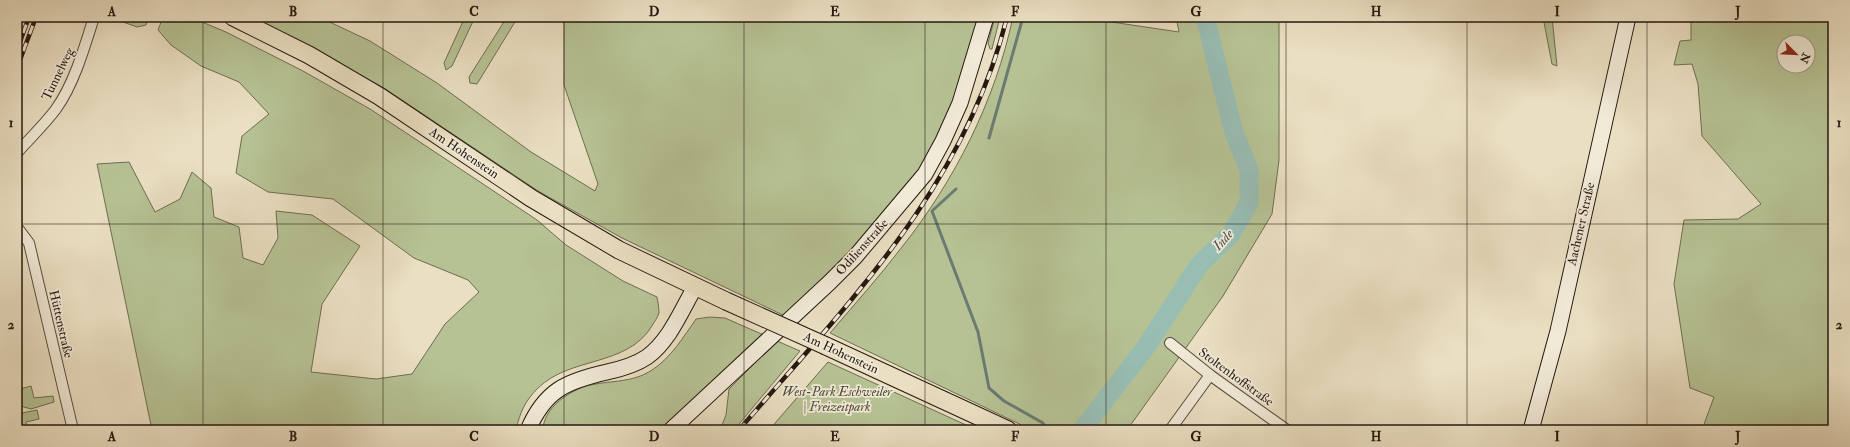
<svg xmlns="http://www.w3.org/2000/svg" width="1850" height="447" viewBox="0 0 1850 447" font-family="'IM FELL Double Pica',serif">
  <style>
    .green { fill: #b6c294; stroke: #6e6d52; fill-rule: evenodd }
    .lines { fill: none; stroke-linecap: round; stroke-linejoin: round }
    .stream { stroke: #6a7b72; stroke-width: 3 }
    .river { stroke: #98bdb3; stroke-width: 19 }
    .minor-casing { stroke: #564a3d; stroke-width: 12 }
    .secondary-casing { stroke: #251811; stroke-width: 17 }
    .primary-casing { stroke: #251811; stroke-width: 19 }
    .minor { stroke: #f1ead7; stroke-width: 10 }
    .secondary { stroke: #f1ead7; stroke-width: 15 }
    .primary { stroke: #eadfc2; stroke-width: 17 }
    .rail-casing { stroke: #251811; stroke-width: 4.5 }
    .rail { stroke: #f1ead7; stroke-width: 3; stroke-dasharray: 9; stroke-linecap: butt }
    .primary-bridge-casing { stroke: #251811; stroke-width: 19; stroke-linecap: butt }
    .primary-bridge { stroke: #eadfc2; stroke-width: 17 }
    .grid { fill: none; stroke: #251811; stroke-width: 1; stroke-opacity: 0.55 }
    .labels { text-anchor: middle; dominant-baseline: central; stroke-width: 3.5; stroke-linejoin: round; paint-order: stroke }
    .street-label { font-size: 13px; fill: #251811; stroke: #f1ead7 }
    .park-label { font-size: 13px; font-style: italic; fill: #504b38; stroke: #f1ead7 }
    .water-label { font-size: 14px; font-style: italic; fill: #4d524a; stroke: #f1ead7 }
    .neatline { fill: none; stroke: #251811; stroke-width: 1.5 }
    .grid-label { font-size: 13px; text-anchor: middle; font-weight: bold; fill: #251811 }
  </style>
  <rect width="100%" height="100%" fill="#eadfc2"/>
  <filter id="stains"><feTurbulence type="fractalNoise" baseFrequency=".005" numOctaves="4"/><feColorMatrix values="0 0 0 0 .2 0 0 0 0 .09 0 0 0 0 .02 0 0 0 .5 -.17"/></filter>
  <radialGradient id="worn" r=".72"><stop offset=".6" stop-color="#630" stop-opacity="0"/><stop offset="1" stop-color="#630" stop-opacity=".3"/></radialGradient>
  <g class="green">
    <polygon points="109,17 149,17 146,25 137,27"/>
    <path d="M163,17H190L226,32L303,71L370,109L441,156L537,220L566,245L623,281L657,297C658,302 659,308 659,313C658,317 654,322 652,326C627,367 571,356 538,388C525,401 520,412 516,430H152L97,164L129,162L155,212L180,199L192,172L211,188L214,217L239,227L243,258L263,265L278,238L276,211L312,215L360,246L322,304L311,372L376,379L412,374L445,324L479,292L468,280L414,258L333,199L268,192L236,173L242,136L269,114L239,82L201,66L171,45L158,30Z"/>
    <polygon points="253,17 319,17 370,41 437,83 531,152 595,191 598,184 564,85 564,17 980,17 955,101 920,169 853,255 787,317 622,238 538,191 384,88"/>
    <polygon points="465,17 475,17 452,66 446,70 444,63"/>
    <polygon points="507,17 518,17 477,84 470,83 469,77"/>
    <polygon points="995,17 1000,17 992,49 990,49 988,43"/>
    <path d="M1013,17H1098V20L1179,32L1176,17H1279V160L1272,214L1223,296L1127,430H1032L830,333C854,305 879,277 902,247C955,180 995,101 1013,17Z"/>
    <polygon points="1543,17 1552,17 1557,66 1552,64"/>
    <path d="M1691,17H1833V430H1702L1714,397L1690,388L1674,284L1684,220L1738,219L1761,204L1702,136L1698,84L1692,64L1674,65L1680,41L1691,40ZM1784,42H1808V66H1784Z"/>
    <path d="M710,317L725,318L766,336L662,430H543C543,408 571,389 591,385C613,380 632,383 652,370C671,358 684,336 696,319Z"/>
    <polygon points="777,341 800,351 734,430 720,430 726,415 729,389"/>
    <polygon points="828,362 977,430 769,430"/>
    <polygon points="31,386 34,398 53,396 54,402 31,409 17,405 17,390"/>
    <polygon points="37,410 39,419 26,422 27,427 34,425 35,430 17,430 17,414"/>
  </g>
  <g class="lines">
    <g class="stream">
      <polyline points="989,138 1023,17"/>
      <polyline points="956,189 932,211 978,332 989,388 1004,401 1043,423 1046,430"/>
    </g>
    <polyline class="river" points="1082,430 1146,347 1199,265 1231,234 1249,203 1249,169 1234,133 1205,17"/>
    <g class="minor-casing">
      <g id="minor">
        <path d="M17,153C30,138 44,125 56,109C74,84 85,46 94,17"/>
        <polyline points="17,227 29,243 73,430"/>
        <polyline points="1170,343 1210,375 1287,430"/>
        <polyline points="1170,430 1210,375"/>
      </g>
    </g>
    <g class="secondary-casing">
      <g id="secondary">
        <path d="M528,430C545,390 567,381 607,372C621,369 635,365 647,357C670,340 681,311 695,287"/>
        <polyline points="671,430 830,282 855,257 925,174 943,141 960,103 986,17"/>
        <polyline points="1531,430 1558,331 1628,17"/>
      </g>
    </g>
    <g class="primary-casing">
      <g id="primary">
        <polyline points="233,17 309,55 379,96 531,198 619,250 726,301"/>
        <polyline points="826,346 1008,430"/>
      </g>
    </g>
    <use href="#minor" class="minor"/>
    <use href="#secondary" class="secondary"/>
    <use href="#primary" class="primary"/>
    <g class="rail-casing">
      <g id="rail">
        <polyline points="17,50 29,17"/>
        <polyline points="17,68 36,17"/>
        <path d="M739,430C849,302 965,187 1007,17"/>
      </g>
    </g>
    <use href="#rail" class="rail"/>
    <g class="primary-bridge-casing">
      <polyline id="primary-bridge" points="726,301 826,346"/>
    </g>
    <use href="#primary-bridge" class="primary-bridge"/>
  </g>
  <path class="grid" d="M203,17V430M383,17V430M564,17V430M744,17V430M925,17V430M1106,17V430M1286,17V430M1467,17V430M1647,17V430M17,224H1833"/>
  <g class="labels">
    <g class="street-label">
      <text transform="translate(58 74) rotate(-64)">Tunnelweg</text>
      <text transform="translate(464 153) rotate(34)">Am Hohenstein</text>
      <text transform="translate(1581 224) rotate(-77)">Aachener Straße</text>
      <text transform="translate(862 247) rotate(-48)">Odilienstraße</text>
      <text transform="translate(61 324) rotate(77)">Hüttenstraße</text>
      <text transform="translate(841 353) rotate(25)">Am Hohenstein</text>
      <text transform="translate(1236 377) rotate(36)">Stoltenhoffstraße</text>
    </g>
    <g class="park-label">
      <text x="837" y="392">West-Park Eschweiler<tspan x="837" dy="15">| Freizeitpark</tspan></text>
    </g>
    <g class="water-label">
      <text transform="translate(1223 240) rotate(-48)">Inde</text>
    </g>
  </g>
  <rect width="1850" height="447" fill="none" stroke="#eadfc2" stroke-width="44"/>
  <g transform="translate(1796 54) rotate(114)"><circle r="19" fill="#f1ead7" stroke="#9f9688"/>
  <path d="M0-3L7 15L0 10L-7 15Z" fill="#8f2418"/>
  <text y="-6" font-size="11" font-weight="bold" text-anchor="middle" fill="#251811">N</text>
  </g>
  <rect x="22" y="22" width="1806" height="403" class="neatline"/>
  <g class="grid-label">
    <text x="112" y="16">A</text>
    <text x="293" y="16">B</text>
    <text x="474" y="16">C</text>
    <text x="654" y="16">D</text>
    <text x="835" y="16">E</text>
    <text x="1015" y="16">F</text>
    <text x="1196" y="16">G</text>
    <text x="1376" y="16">H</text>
    <text x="1557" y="16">I</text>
    <text x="1738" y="16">J</text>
    <text x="11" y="127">1</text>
    <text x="1839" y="127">1</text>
    <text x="11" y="329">2</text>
    <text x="1839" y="329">2</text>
    <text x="112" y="441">A</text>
    <text x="293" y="441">B</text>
    <text x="474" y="441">C</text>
    <text x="654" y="441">D</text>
    <text x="835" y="441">E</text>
    <text x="1015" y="441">F</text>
    <text x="1196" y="441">G</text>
    <text x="1376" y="441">H</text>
    <text x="1557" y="441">I</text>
    <text x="1738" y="441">J</text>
  </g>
  <rect width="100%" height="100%" filter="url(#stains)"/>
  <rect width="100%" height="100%" fill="url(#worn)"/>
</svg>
